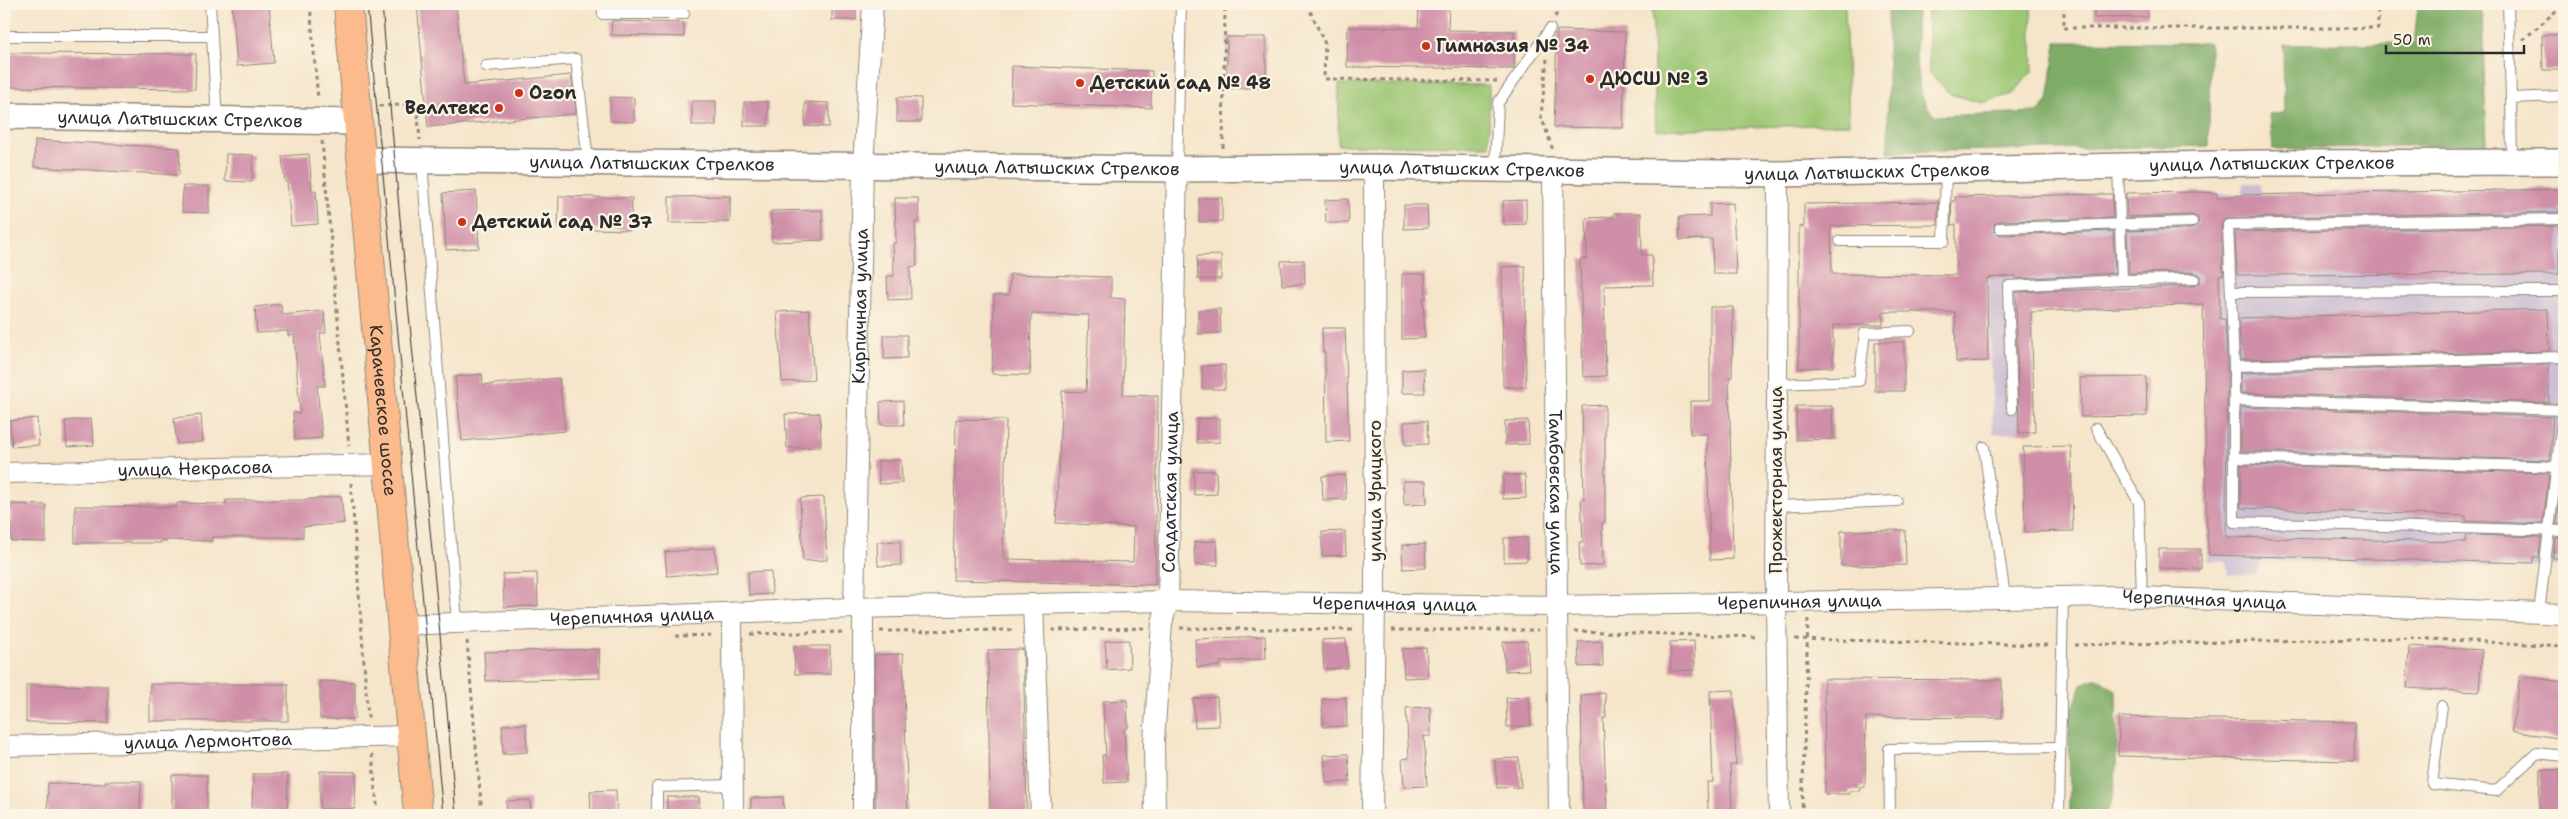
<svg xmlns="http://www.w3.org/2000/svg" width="2568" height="819" viewBox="0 0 2568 819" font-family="'Shantell Sans',sans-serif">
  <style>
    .industrial { fill: #ccbed4 }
    .green { fill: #9dc774; stroke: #647950 }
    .forest { fill: #7eac66; stroke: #546c48 }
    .building { fill: #d08fa8 }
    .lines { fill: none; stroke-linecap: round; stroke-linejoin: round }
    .service-casing { stroke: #90887a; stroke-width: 12 }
    .minor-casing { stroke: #90887a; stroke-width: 22 }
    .tertiary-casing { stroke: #90887a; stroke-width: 28 }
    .trunk-casing { stroke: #90887a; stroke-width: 30 }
    .path { stroke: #90887a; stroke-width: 3; stroke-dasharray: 4 4; stroke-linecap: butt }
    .service { stroke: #fff; stroke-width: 10 }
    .minor { stroke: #fff; stroke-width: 20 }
    .tertiary { stroke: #fff; stroke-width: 25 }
    .trunk { stroke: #fbbb8c; stroke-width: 28 }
    .tram { stroke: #2b2b2b; stroke-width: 1 }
    .poi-dot { fill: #c8321e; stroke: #fcf5e5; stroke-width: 2 }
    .labels { text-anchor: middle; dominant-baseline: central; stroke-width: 4.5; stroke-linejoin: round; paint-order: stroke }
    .poi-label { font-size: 18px; font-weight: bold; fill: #2b2b2b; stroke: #fcf5e5; text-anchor: start }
    .street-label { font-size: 18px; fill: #2b2b2b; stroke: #fcf5e5 }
  </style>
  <rect width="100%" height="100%" fill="#fcf5e5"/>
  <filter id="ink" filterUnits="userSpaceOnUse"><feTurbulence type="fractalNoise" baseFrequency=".02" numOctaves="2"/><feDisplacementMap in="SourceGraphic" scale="10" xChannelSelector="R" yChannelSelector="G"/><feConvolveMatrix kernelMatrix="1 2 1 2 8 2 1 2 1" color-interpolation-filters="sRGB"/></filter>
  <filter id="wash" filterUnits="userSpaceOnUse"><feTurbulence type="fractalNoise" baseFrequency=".0096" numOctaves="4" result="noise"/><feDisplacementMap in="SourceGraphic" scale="20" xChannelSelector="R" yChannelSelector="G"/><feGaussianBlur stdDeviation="1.12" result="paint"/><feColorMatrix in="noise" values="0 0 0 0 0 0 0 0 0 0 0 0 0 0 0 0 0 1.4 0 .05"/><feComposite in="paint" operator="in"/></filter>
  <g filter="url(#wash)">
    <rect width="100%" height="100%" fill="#f5e5ca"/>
    <polygon class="industrial" points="2243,183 2260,183 2261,194 2564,188 2564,567 2261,561 2256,574 2228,575 2226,561 2208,561 2203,304 2032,312 2035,432 1993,434 1986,196 2196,192 2243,195"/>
    <g class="green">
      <polygon points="1652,4 1845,4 1849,124 1656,130"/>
      <polygon points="1927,4 2031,4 2033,70 2013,94 1982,103 1950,94 1929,72"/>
      <polygon points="1339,84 1489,85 1489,146 1338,145"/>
    </g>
    <g class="forest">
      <path d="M1888,4H1917C1917,36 1909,95 1936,116L2038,112L2048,101L2056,42L2210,43L2209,146L1888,152Z"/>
      <polygon points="2447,4 2477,4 2482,17 2487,144 2273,149 2270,114 2284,113 2283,45 2414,43 2418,6 2447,6"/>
      <path d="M2097,678L2116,691C2116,731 2121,778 2106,815H2070L2069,719L2082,684Z"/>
    </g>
    <g id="blocks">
      <g class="building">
        <polygon points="232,4 269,4 274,63 237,66"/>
        <polygon points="417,4 456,4 464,85 571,75 576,114 428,127"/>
        <rect x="832" y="4" width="24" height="16"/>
        <polygon points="1419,4 1449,4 1448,30 1514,31 1514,69 1347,67 1348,27 1418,28"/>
        <polygon points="2094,4 2148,4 2148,17 2094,18"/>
        <polygon points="612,21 684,23 684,37 611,35"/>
        <polygon points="1557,30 1625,32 1623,128 1554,127"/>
        <polygon points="2542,35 2564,35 2564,65 2561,65 2561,70 2543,70"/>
        <rect x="1227" y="37" width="39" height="51"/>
        <polygon points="4,53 196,54 195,89 4,87"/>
        <polygon points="1012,66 1152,71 1151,108 1011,103"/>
        <polygon points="610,97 634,98 634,122 610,121"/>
        <polygon points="897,97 921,98 921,122 897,122"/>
        <rect x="692" y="101" width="24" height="24"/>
        <rect x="744" y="102" width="24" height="24"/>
        <polygon points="805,102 829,103 829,127 805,126"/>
        <polygon points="35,140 180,148 179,175 34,167"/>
        <polygon points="226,154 253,155 252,182 225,181"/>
        <polygon points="309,154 312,192 316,191 318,224 291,226 287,182 285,182 282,156"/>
        <polygon points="183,186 209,186 209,213 182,212"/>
        <polygon points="2564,189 2564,208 2559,208 2559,212 2228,218 2224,219 2221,225 2223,275 2219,275 2220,319 2225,319 2227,366 2226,537 2465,542 2466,535 2541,537 2539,557 2533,557 2533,563 2209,555 2207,536 2203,304 2031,312 2035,432 2019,433 2016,292 2194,286 2200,282 2200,275 2194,272 2129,273 2127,231 2192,229 2199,222 2198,218 2192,215 2127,217 2126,193 2196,192 2217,193 2217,198 2243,195"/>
        <polygon points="476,191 479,248 446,250 443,193"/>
        <polygon points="2112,194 2113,218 2000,221 1994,224 1994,231 2000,235 2113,231 2115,273 2016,279 2016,276 1987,278 1988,361 1956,362 1955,312 1883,312 1883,325 1833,325 1833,367 1799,368 1799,226 1804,227 1804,204 1938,202 1938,225 1831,226 1832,274 1956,275 1956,224 1951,225 1952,201 1955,201 1955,197"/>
        <polygon points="559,196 632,198 631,230 558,228"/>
        <polygon points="730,196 730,222 669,223 669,197"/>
        <polygon points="895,198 918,198 919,222 915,222 917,266 910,267 911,299 888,300 887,276 894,276 893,243 896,243"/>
        <polygon points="1199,198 1222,198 1222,221 1199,222"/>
        <polygon points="1348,199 1349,223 1326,223 1325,200"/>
        <polygon points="1526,200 1526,224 1504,225 1503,201"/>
        <polygon points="1733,203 1736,274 1713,274 1712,239 1680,240 1679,217 1710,216 1710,204"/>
        <polygon points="1404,205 1427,205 1428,228 1404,229"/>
        <polygon points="822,210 823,240 772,242 771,211"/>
        <polygon points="1614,213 1641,213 1642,255 1652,255 1653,285 1604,286 1606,376 1583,377 1580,259 1587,259 1586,218 1614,217"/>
        <polygon points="2559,226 2559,274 2237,275 2235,232"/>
        <polygon points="1221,255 1221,279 1198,279 1197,256"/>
        <polygon points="1304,260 1305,284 1282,285 1281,261"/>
        <polygon points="1525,266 1526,387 1503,387 1502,267"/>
        <polygon points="1010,274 1111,277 1111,298 1125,299 1123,395 1158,396 1155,585 953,580 956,419 1006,420 1003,559 1133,562 1134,527 1056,523 1062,391 1086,392 1089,315 1031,314 1030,375 992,374 994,295 1009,295"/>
        <polygon points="1402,274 1425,274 1426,298 1423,298 1425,338 1402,339"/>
        <polygon points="281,304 282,315 324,311 326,333 320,333 325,386 317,386 322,438 295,440 293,413 300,413 294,335 288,336 288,331 257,333 255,307"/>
        <polygon points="1710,307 1733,307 1732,377 1729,377 1733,559 1710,560 1707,434 1690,434 1690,401 1710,401"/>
        <polygon points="1220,309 1221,333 1198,334 1198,310"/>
        <polygon points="2548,309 2549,351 2241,359 2239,318"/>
        <polygon points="809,310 814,380 782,382 777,312"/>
        <polygon points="1322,328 1345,328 1349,441 1326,442 1325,352 1323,352"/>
        <polygon points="884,335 907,335 907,358 884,359"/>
        <rect x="1875" y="342" width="29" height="49"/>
        <polygon points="2549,364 2549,403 2241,393 2241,373"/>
        <polygon points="1225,365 1225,389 1202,389 1202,366"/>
        <polygon points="1424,369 1425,393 1402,393 1402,370"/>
        <polygon points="482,374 483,385 559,378 565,431 462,441 455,377"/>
        <polygon points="2146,377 2147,416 2081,417 2080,378"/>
        <polygon points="903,401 904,425 881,425 880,402"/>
        <polygon points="1605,405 1605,522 1602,522 1603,565 1580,566 1579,542 1583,542 1581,499 1584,499 1582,406"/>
        <polygon points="1796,406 1832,406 1833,439 1796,440"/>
        <polygon points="2241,407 2553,417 2550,460 2241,451"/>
        <polygon points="820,413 821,447 787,448 785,414"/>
        <polygon points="201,415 203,442 177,444 174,418"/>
        <polygon points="37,418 39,445 12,447 10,421"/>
        <polygon points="1220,418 1220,442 1197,443 1197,419"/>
        <polygon points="91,419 94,445 67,447 65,421"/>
        <polygon points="1528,420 1529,444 1505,445 1505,421"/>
        <polygon points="1427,421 1428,444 1405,445 1404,422"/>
        <polygon points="2071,446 2073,531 2025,532 2023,447"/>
        <polygon points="901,460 902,483 879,484 878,461"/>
        <polygon points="2241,465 2549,473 2543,524 2466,521 2466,516 2241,508"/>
        <polygon points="1194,471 1216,471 1217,494 1194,495"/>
        <polygon points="1345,475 1346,499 1323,500 1322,476"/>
        <polygon points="1503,475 1525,475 1526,498 1503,499"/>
        <polygon points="2562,477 2564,477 2564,524 2557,524"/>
        <polygon points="1403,481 1426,481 1427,504 1404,505"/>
        <polygon points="341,496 344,523 303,527 303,537 212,537 212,541 161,540 161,543 75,543 75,506 177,507 177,503 226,504 226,500 302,500"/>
        <polygon points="824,497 827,560 803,561 800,498"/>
        <polygon points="11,504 46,505 46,542 11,541"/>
        <polygon points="1905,530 1906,565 1841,566 1841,531"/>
        <polygon points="1345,531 1346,555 1322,556 1322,532"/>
        <polygon points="1504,538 1527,538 1527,561 1504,562"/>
        <polygon points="2555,538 2564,538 2564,558 2553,558"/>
        <polygon points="900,541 901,565 878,566 877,542"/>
        <polygon points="1217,541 1218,565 1195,565 1194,542"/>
        <polygon points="1425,544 1426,568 1403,569 1402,545"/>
        <polygon points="715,548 717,572 667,576 665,552"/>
        <polygon points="2159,549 2201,549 2201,569 2159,568"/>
        <polygon points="771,571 772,594 749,595 748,572"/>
        <polygon points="537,573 538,606 504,607 503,574"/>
        <polygon points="1265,636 1266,659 1220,662 1220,666 1197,667 1195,639"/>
        <polygon points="1346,639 1348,668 1324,669 1322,640"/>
        <polygon points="1129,640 1130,668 1107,670 1105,641"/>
        <polygon points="1527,641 1529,670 1505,671 1503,642"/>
        <polygon points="1602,641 1603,666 1579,667 1578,642"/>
        <polygon points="1694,641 1695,670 1671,671 1670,642"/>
        <polygon points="794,646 830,646 830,674 795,674"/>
        <polygon points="2409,646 2482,650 2479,692 2407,688"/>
        <polygon points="1426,648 1428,677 1404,678 1402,649"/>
        <polygon points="599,649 600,678 486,681 484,652"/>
        <polygon points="1023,649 1027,815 990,815 988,650"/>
        <polygon points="903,654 908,815 875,815 875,655"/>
        <polygon points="2520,676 2564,682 2564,739 2512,731"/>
        <polygon points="1824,679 2002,680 2002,718 1866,717 1865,787 1860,787 1860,791 1849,791 1849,794 1825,794"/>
        <polygon points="320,681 355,682 355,719 320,719"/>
        <rect x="150" y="684" width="138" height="37"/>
        <polygon points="26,685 108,686 108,723 26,722"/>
        <polygon points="1734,690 1736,765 1730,765 1732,809 1708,811 1707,782 1713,782 1710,691"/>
        <polygon points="1605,693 1606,718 1603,718 1607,815 1583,815 1581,695"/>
        <polygon points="1217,697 1219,726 1195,727 1193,699"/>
        <polygon points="1346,697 1347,726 1323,727 1322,699"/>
        <polygon points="1529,697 1531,726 1507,727 1506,698"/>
        <polygon points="1127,700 1128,728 1124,729 1127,782 1104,783 1102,755 1106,755 1103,701"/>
        <polygon points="1430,707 1431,736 1424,736 1427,786 1404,787 1402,759 1409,758 1406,708"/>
        <polygon points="2119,717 2355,722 2354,761 2118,756"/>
        <polygon points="526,724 527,752 503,754 502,725"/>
        <polygon points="1348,754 1350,782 1326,783 1324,755"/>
        <polygon points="1519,758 1521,787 1497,788 1495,759"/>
        <polygon points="2540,769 2560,770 2559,815 2539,815"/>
        <polygon points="320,771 356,772 355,809 320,809"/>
        <polygon points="253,774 288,774 287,812 252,811"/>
        <rect x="172" y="775" width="35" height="37"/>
        <polygon points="105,781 141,781 140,815 47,815 48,783 105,784"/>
        <polygon points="616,790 617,815 591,815 590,791"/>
        <rect x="667" y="797" width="32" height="18"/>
        <polygon points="783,797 784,815 751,815 751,798"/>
        <polygon points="530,800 531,815 507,815 506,801"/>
      </g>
    </g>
  </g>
  <g filter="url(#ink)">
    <use href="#blocks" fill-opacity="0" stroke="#90887a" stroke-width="1"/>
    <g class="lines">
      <g class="service-casing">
        <g id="service">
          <polyline points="210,4 217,119"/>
          <polyline points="602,4 603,14 684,14"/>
          <polyline points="2508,4 2511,98"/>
          <polyline points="4,36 212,36"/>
          <polyline points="486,66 576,59 588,161"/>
          <polyline points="422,161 457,623"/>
          <polyline points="2512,162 2511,98 2564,96"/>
          <polyline points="2118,167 2122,280"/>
          <polyline points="1177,169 1181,4"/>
          <polyline points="1495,169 1498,103 1550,29"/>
          <polyline points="2564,219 2228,225 2234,366 2564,357"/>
          <polyline points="2000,228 2192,222"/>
          <polyline points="1840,241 1944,241 1946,170"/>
          <polyline points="2231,292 2564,291"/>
          <polyline points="2234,366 2234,522 2564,531"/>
          <polyline points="1777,384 1859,381 1865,333 1910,331"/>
          <polyline points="2234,400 2564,410"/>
          <polyline points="2012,409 2008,286 2122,280 2194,279"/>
          <polyline points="2096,428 2139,502 2142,597"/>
          <polyline points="1984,447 2005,597"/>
          <polyline points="2234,458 2564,467"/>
          <polyline points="1776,506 1897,501"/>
          <polyline points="2539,613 2564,405"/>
          <polyline points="2442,706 2432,784 2496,791 2537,753 2564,756"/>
          <polyline points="657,815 657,787 733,785"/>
          <polyline points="1890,815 1889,749 2060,747"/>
          <polyline points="2059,815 2063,597"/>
        </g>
      </g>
      <g class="minor-casing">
        <g id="minor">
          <path id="s1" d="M1553,170L1559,815"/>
          <polyline points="1778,174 1776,601 1779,815"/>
          <path id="s2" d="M4,473L387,464"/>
          <polyline points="1033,604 1041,815"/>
          <path id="s3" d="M854,608L863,166L873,4"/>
          <polyline points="863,608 863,815"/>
          <polyline points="732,613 733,815"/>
          <path id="s4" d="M401,625L854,608L1168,601L1558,606L2115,596L2564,614"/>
          <path id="s5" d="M4,746L411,736"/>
          <path id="s6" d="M1155,815L1154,741L1162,623L1168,601L1177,169"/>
          <polyline points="1372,815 1375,602 1374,167"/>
        </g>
      </g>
      <g class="tertiary-casing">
        <g id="tertiary">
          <path id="s7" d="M4,116L358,122"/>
          <path id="s8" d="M361,160L1177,169L1374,167L1778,174L2258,163L2564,162"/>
        </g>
      </g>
      <g class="trunk-casing">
        <g id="trunk">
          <path id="s9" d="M348,4L418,815"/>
        </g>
      </g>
      <g class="path">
        <polyline points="310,4 318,100"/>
        <polyline points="1307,4 1325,44 1324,79 1497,81"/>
        <polyline points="2064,4 2064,28 2378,28 2378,4"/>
        <polyline points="1555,17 1562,4"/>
        <polyline points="2523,40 2564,4"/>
        <polyline points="1547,59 1541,116 1553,150"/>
        <polyline points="379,106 417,104 420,140"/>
        <polyline points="322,141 349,446"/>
        <polyline points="1223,148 1225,4"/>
        <polyline points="351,483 368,718"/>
        <polyline points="1180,628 1356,630"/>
        <polyline points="1052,630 1144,628"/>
        <polyline points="1392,630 1539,630"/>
        <polyline points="880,631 1016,630"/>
        <polyline points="1575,631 1759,637"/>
        <polyline points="750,634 846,632"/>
        <polyline points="675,636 714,635"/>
        <polyline points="1795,639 2048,645"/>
        <polyline points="467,641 482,815"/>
        <polyline points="2075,645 2411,638 2564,646"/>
        <polyline points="372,754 378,815"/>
        <polyline points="1802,815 1808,619"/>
      </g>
      <use href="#service" class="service"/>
      <use href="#minor" class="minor"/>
      <use href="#tertiary" class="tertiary"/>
      <use href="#trunk" class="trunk"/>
      <g class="tram">
        <polyline points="367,4 443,815"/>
        <path d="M382,4C402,275 434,545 456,815"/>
      </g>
    </g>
  </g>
  <g class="poi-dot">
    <circle cx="1426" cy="46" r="5"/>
    <circle cx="1590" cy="79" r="5"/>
    <circle cx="1080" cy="83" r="5"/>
    <circle cx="519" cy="93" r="5"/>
    <circle cx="499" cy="108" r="5"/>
    <circle cx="462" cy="222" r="5"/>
  </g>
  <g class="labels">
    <g class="poi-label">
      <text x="1436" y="46">Гимназия № 34</text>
      <text x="1600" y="79">ДЮСШ № 3</text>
      <text x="1090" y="83">Детский сад № 48</text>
      <text x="529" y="93">Ozon</text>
      <text x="489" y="108" text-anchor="end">Веллтекс</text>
      <text x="472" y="222">Детский сад № 37</text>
    </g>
    <g class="street-label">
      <text stroke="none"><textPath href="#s7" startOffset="176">улица Латышских Стрелков</textPath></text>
      <text stroke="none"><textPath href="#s8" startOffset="291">улица Латышских Стрелков</textPath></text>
      <text stroke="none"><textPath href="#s8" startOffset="1911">улица Латышских Стрелков</textPath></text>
      <text stroke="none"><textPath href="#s8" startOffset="696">улица Латышских Стрелков</textPath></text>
      <text stroke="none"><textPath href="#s8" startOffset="1101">улица Латышских Стрелков</textPath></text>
      <text stroke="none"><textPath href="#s8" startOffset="1506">улица Латышских Стрелков</textPath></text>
      <text stroke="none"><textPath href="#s3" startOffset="302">Кирпичная улица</textPath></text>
      <text stroke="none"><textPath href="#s9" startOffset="408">Карачевское шоссе</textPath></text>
      <text stroke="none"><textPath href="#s2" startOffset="191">улица Некрасова</textPath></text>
      <text transform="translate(1776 480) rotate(-90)">Прожекторная улица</text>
      <text transform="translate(1375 491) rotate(-90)">улица Урицкого</text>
      <text stroke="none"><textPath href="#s6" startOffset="324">Солдатская улица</textPath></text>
      <text stroke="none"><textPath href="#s1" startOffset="322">Тамбовская улица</textPath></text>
      <text stroke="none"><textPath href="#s4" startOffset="1804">Черепичная улица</textPath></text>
      <text stroke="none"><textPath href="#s4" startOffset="1399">Черепичная улица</textPath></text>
      <text stroke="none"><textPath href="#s4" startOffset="994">Черепичная улица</textPath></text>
      <text stroke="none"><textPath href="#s4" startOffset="231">Черепичная улица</textPath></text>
      <text stroke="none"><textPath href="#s5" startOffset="204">улица Лермонтова</textPath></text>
    </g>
  </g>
  <rect width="2568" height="819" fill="none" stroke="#fcf5e5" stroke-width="20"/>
  <path d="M2386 45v8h138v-8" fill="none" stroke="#2b2b2b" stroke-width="2.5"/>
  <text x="2393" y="45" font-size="15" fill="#2b2b2b" stroke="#fcf5e5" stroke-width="4" paint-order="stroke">50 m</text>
</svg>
